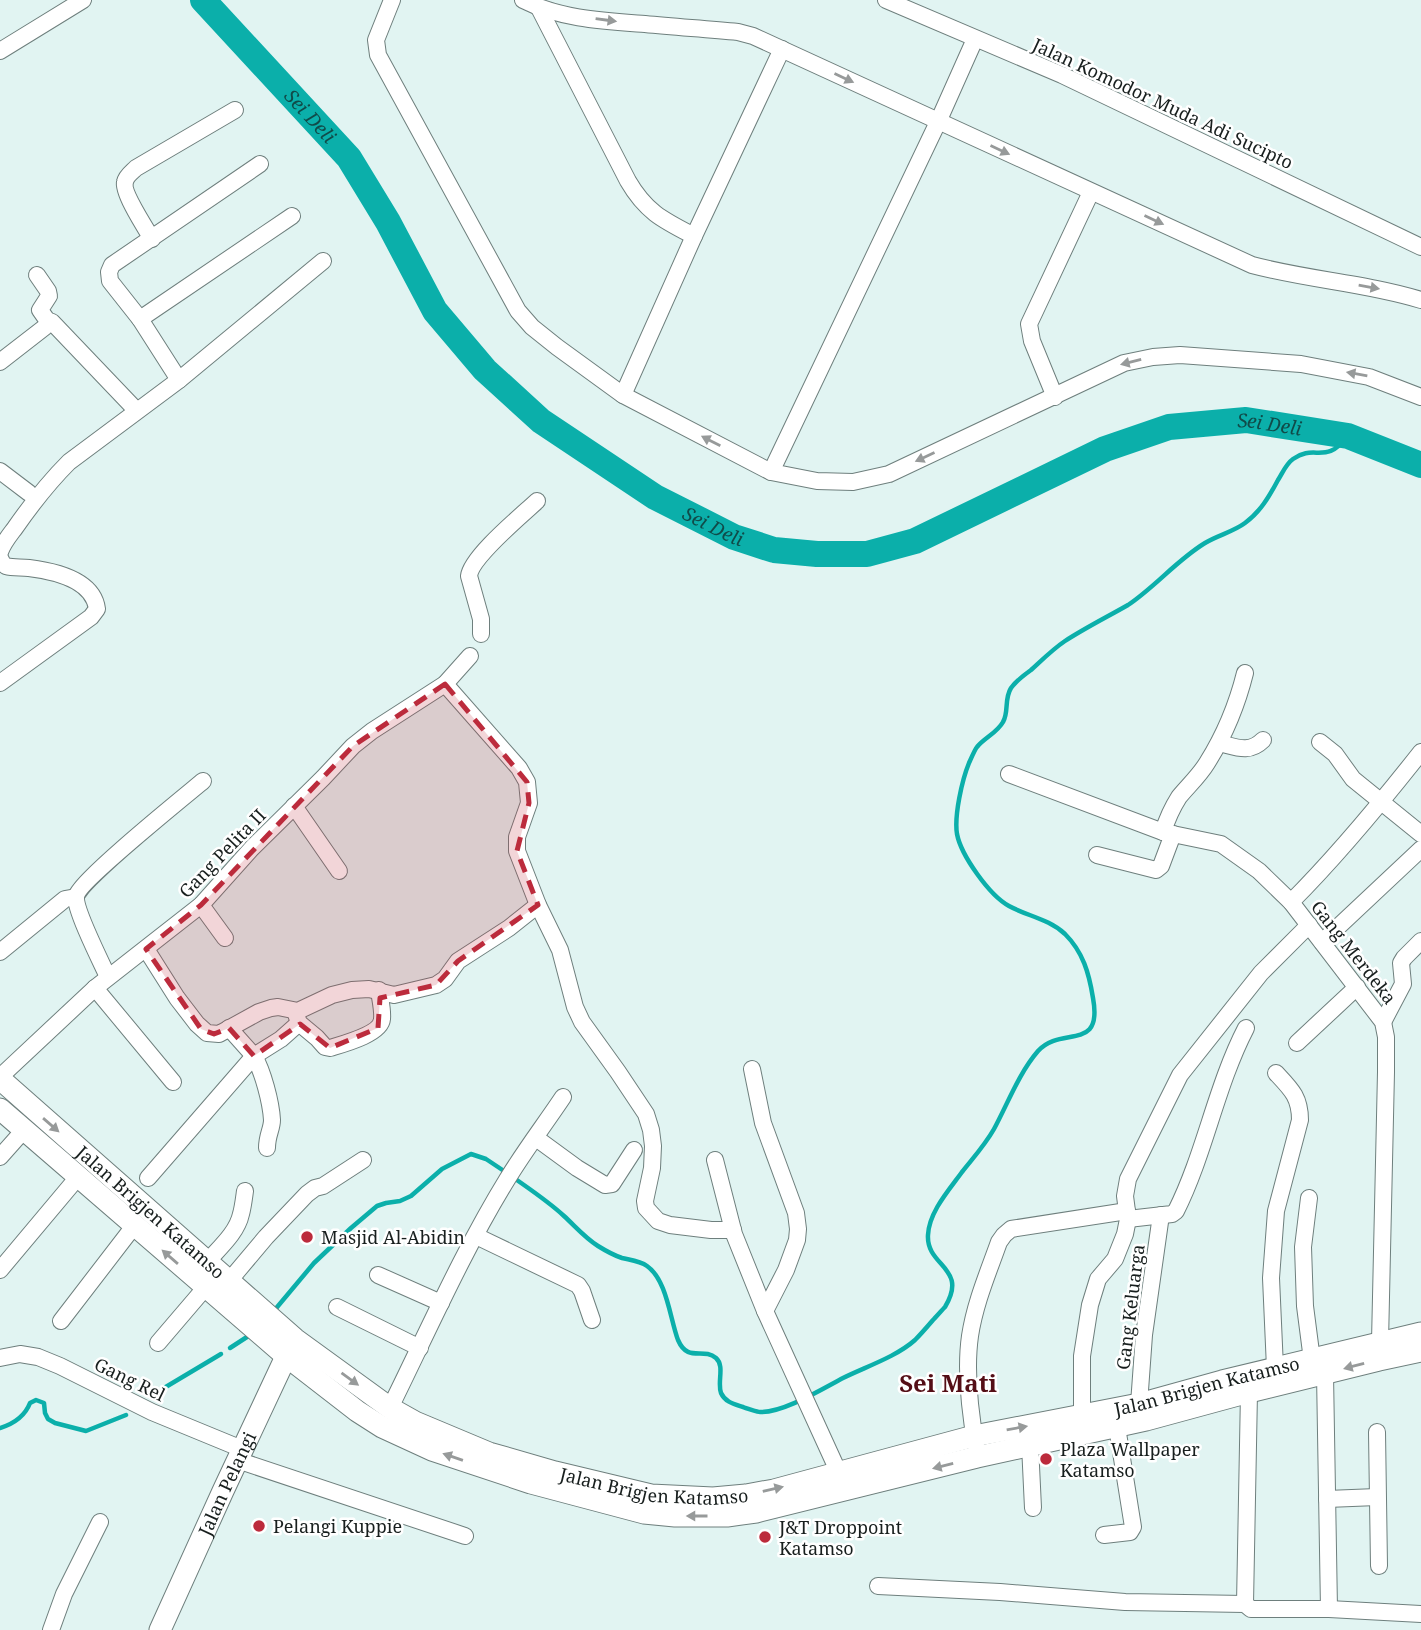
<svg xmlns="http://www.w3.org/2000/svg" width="1421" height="1630" viewBox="0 0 1421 1630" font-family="'Noto Serif',serif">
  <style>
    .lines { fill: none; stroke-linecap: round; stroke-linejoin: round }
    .stream { stroke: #0bafaa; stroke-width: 4.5 }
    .river { stroke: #0bafaa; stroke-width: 26 }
    .minor-casing { stroke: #6e7f7d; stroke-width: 18 }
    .major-casing { stroke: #6e7f7d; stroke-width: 23 }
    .minor { stroke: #fff; stroke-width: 16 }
    .major { stroke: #fff; stroke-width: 21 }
    .oneway { fill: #979a9a }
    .marked { fill: #bc2b3c; fill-opacity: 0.2; stroke: #bc2b3c; stroke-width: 5; stroke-dasharray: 14 9; stroke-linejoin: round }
    .poi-dot { fill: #bc2b3c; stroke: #fff; stroke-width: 2.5 }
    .labels { text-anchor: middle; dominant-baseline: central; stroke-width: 5; stroke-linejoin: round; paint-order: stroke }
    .street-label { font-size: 18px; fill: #181f1e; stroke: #fff }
    .poi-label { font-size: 18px; fill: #181f1e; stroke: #fff; text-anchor: start }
    .water-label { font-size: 19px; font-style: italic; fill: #104b49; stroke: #fff }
    .district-label { font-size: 24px; font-weight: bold; fill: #540e16; stroke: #fff }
  </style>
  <rect width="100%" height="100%" fill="#e1f4f2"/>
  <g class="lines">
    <g class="stream">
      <path d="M514,1178C531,1190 549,1202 564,1216C576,1227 584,1237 598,1246C606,1251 613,1255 622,1258C630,1260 640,1261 647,1266C667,1280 670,1319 678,1340C688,1363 703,1347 716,1358C725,1366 717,1382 721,1393C725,1402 734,1404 743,1407C745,1408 758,1412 760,1412C783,1413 822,1389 843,1378C865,1367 896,1357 915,1340C921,1334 927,1327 933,1320C935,1318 943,1309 945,1307C969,1267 926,1267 928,1235C929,1212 949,1190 962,1172C973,1158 985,1145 994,1129C1008,1103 1019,1073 1038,1051C1061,1025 1103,1053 1093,998C1089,973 1083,952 1065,934C1049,919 1027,916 1009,906C989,895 961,855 957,834C954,816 962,780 969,763C970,761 975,749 977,747C984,738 997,733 1003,722C1009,712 1004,699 1011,688C1016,681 1024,675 1031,670C1042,660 1053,649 1065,641C1085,628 1107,617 1128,605C1155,587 1177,560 1205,543C1218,535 1233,532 1245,523C1260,512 1269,497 1278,480C1283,472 1286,464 1293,459C1315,443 1325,466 1348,436"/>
      <polyline points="273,1312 314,1263 351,1228 377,1206 386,1203 400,1201 411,1196 442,1169 471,1154 486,1159 507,1173"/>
      <polyline points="230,1348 250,1335"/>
      <polyline points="154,1394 221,1354"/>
      <path d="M0,1428C13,1424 25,1416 30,1403L36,1400L44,1403L45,1413L48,1419L55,1423L86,1431L126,1415"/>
    </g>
    <path class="river" id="s1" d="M203,0L349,158L388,222L435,311L485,370L541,421L655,497L734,537L774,550L817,554H867L915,541L1105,449L1169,427L1246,420L1348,436L1421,465"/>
    <g class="minor-casing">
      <g id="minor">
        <polyline points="392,0 376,40 378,55 518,311 532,327 557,347 623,395 771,472 817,481 853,482 889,474 1124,363 1153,357 1180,355 1301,364 1369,377 1421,397"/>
        <path d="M523,0C560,19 604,21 645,24C676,27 707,29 738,32L753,36L1252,265C1308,280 1366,283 1421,300"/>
        <polyline points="886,0 1062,75 1421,247"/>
        <path d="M539,8L628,181C646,212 663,220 694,236"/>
        <polyline points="0,51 83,0"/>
        <path d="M152,239C146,229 122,192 125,182C126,176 132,172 136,168L235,110"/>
        <polyline points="37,275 48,291 49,296 40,310 47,320 52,322 136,410"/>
        <polyline points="140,319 292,216"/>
        <polyline points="0,362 45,327"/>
        <polyline points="179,380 140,319 110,281 109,272 112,265 260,164"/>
        <polyline points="623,395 694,236 782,49"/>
        <polyline points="1055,397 1032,341 1029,324 1091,192"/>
        <polyline points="0,471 29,493"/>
        <polyline points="771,472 938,122 975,39"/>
        <path d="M0,552C3,543 9,536 15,528C31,505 49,482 69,462L179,380L323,261"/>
        <path d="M0,558L3,564L6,566C13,568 21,567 29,568C53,571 93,579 97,609L91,617L0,683"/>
        <path d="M481,634V619L469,576C471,557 521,516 537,501"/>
        <polyline points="445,684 519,768 527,782 529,803 517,837 517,851 538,905 560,950 575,1007 582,1022 618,1072 646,1114 651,1130 653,1146 652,1168 645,1201 646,1208 658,1221 670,1225 711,1230 733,1230"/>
        <polyline points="1320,742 1335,754 1353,779 1421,834"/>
        <path d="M1219,743C1236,747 1249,754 1263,740"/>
        <polyline points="1009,774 1163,832 1221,844 1259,871 1291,902 1383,1022 1386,1037 1386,1072 1380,1342"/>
        <polyline points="294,806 339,871"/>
        <path d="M1163,832C1167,819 1172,808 1179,797C1188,786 1199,776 1207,763C1224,736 1237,705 1245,673"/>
        <polyline points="1097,855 1156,870 1161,866 1173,834"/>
        <path d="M1291,902C1338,855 1380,804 1421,752"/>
        <polyline points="201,905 225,938"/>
        <polyline points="1322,942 1421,849"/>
        <polyline points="146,949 177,998 197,1024 207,1033 219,1034 259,1012 271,1008 278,1007 298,1011 332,995 352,990 369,989 394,995 436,985 445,979 458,961 509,928 538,905"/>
        <polyline points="0,952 65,899 76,897"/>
        <path d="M108,977C101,962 75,910 76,897C77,883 185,796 203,781"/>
        <polyline points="95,988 173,1082"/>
        <path d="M295,1011L299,1023L317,1038L325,1047L330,1048C343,1044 381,1034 382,1019C383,1010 380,999 379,990"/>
        <polyline points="1383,1022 1403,984 1401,963 1404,958 1421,941"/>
        <polyline points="229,1028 254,1056 281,1039 299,1023"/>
        <polyline points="1297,1043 1357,987"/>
        <polyline points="752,1069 763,1123 796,1213 798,1229 797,1240 786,1270 765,1311"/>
        <polyline points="0,1077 95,988 201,905 252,848 323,778 353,746 372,731 445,684 470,656"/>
        <polyline points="536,1138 577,1168 605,1185 612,1184 634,1150"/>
        <polyline points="0,1157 24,1130"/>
        <polyline points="715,1160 734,1234 765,1311 838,1471"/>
        <path d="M148,1178L254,1056C263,1072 271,1102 272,1120C272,1129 267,1135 267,1148"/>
        <polyline points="1309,1198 1303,1247 1305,1306 1312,1360"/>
        <path d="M1128,1219L1172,1214L1176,1211C1205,1153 1216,1086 1246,1028"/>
        <polyline points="476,1236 578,1285 582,1291 592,1320"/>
        <path d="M207,1262C219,1248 237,1233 241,1214C243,1207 244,1198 245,1191"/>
        <polyline points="0,1270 78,1177"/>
        <polyline points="378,1275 441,1303"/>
        <polyline points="229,1281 266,1237 307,1194 315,1188 323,1186 363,1160"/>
        <polyline points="337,1307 420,1348"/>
        <polyline points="61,1321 134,1226"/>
        <polyline points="158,1343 205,1288"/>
        <polyline points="0,1358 20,1354 38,1357 60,1366 152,1412 242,1449"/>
        <path d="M1275,1368L1271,1278L1276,1211L1300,1120C1300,1097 1291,1089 1276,1073"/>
        <polyline points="1325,1374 1329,1609"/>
        <polyline points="1139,1404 1144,1335 1161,1215"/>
        <path d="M390,1408C428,1331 463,1251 508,1178C525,1150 545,1124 563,1097"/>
        <polyline points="1082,1416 1082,1356 1090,1305 1098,1279 1115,1259 1125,1234 1128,1219 1125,1196 1128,1179 1180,1075 1261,973 1309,925"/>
        <polyline points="1377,1432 1379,1566"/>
        <polyline points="1030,1445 1033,1508"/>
        <path d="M976,1446C970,1412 965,1371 970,1336C975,1303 988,1273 999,1242L1004,1235L1011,1229L1127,1211"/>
        <polyline points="237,1460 465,1536"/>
        <polyline points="1327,1499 1377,1497"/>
        <polyline points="1104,1535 1130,1532 1133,1527 1117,1427"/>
        <polyline points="878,1586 1000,1592 1125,1602 1245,1604 1251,1609 1329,1609 1421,1614"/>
        <polyline points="1245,1604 1249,1392"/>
        <polyline points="51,1630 64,1594 100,1522"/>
      </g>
    </g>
    <g class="major-casing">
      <g id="major">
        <path id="s2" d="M0,1079L295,1339L390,1408L415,1422L489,1453L555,1472L651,1495L713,1498L746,1495L774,1490L974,1436L1139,1404L1222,1381L1421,1333"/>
        <polyline points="0,1109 286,1356 357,1411 382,1427 432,1450 531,1483 644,1513 675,1516 727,1516 756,1512 977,1457 1146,1420 1249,1392 1379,1360 1421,1351"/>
        <path id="s3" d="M160,1630L223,1491L291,1346"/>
      </g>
    </g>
    <use href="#minor" class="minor"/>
    <use href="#major" class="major"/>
  </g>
  <defs><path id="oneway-solid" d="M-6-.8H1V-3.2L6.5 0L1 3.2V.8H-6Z" transform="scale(1.75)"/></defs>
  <g class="oneway">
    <use href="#oneway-solid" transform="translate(606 20) rotate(8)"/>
    <use href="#oneway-solid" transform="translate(844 78) rotate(25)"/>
    <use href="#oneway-solid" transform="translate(1000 150) rotate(25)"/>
    <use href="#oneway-solid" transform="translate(1154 220) rotate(25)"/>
    <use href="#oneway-solid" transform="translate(1369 287) rotate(10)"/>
    <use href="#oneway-solid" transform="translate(1131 362) rotate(166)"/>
    <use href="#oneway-solid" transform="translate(1357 374) rotate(-170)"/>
    <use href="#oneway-solid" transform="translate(711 441) rotate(-153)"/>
    <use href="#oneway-solid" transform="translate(925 457) rotate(155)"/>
    <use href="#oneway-solid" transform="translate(51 1125) rotate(41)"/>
    <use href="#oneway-solid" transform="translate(170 1257) rotate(-139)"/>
    <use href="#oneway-solid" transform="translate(1354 1366) rotate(165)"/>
    <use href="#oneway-solid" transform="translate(350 1379) rotate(36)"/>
    <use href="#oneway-solid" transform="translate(1017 1428) rotate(-10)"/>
    <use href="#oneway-solid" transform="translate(453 1457) rotate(-161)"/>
    <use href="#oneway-solid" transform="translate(943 1466) rotate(166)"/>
    <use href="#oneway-solid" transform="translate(773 1489) rotate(-13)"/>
    <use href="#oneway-solid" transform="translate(697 1516) rotate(180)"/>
  </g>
  <path class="marked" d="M445,684L527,782L529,803L517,851L538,905L458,961L436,985L380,998L378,1028L330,1048L300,1024L254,1056L229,1028L214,1034L201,1029L146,949L201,905L353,746Z"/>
  <g class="poi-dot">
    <circle cx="307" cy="1237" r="7"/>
    <circle cx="1046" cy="1459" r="7"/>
    <circle cx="259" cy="1526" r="7"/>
    <circle cx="765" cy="1537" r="7"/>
  </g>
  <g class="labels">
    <g class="street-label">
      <text transform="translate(1163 103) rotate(25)">Jalan Komodor Muda Adi Sucipto</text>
      <text transform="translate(222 853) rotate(-46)">Gang Pelita II</text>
      <text transform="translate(1354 952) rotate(52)">Gang Merdeka</text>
      <text stroke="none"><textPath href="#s2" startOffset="201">Jalan Brigjen Katamso</textPath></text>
      <text transform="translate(1130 1307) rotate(-83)">Gang Keluarga</text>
      <text transform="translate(130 1379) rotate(26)">Gang Rel</text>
      <text stroke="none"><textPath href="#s2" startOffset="1356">Jalan Brigjen Katamso</textPath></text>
      <text stroke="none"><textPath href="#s2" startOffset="789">Jalan Brigjen Katamso</textPath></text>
      <text stroke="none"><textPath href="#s3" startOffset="161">Jalan Pelangi</textPath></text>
    </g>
    <g class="poi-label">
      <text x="321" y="1237">Masjid Al-Abidin</text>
      <text x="1060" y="1449">Plaza Wallpaper<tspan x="1060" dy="21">Katamso</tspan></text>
      <text x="273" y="1526">Pelangi Kuppie</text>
      <text x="779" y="1527">J&amp;T Droppoint<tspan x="779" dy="21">Katamso</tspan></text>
    </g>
    <g class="water-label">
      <text stroke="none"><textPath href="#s1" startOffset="158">Sei Deli</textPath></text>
      <text stroke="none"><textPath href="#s1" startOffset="1334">Sei Deli</textPath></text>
      <text stroke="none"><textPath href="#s1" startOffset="746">Sei Deli</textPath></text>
    </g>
    <g class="district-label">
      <text x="948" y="1382">Sei Mati</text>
    </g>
  </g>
</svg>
